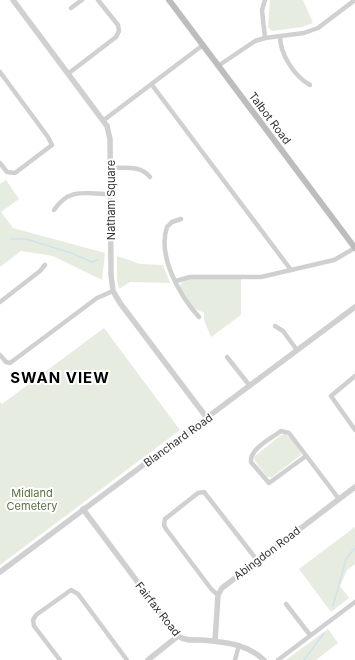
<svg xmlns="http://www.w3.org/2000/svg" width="355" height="660" viewBox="0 0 355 660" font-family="Inter,sans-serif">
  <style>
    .green { fill: #e6ecdf }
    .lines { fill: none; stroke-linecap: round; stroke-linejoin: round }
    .stream { stroke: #cfe2ee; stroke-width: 1.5 }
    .minor { stroke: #d0d0d0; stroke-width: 4.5 }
    .tertiary { stroke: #d0d0d0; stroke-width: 5.5 }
    .secondary { stroke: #bdbdbd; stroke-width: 6 }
    .labels { text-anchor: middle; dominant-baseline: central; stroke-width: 4; stroke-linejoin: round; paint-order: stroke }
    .street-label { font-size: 11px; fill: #333; stroke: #fff }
    .park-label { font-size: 11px; fill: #56703f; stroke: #fff }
    .district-label { font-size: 15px; font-weight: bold; letter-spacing: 1px; fill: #000; stroke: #fff }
  </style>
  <rect width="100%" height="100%" fill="#fff"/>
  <g class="green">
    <polygon points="270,0 303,0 313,23 302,27 272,31 268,27"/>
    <path d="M6,180L19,199L1,212L13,228L105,253L102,280L53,256C43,254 32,253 21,251L0,267V184Z"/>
    <polygon points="117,256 140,264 163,265 170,283 130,282 119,289 117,280"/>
    <polygon points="190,279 241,279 241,315 211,337 204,320 204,313 194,308 180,287 182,282"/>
    <polygon points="104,328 180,430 0,565 0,402 2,404"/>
    <path d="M285,434C291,437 300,448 301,455L272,477H267L255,461L254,457L281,435Z"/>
    <polygon points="355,527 355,564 347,570 340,586 349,598 331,612 299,569"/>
    <polygon points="328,629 338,643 316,660 286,660"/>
  </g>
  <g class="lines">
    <g class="stream">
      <polyline points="10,239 26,239 71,253 92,262 98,260"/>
      <polyline points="333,606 346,559 355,548"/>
      <polyline points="304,660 324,633"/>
    </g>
    <g class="minor">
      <polyline points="265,0 262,10 265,38"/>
      <polyline points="71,8 82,0"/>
      <path d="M280,36C280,54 294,76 310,85"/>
      <polyline points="218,66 255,41 265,38 304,33 318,28 355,0"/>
      <polyline points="0,72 48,137 52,145 15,173 7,172 0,163"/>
      <polyline points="69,73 116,37 119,31 118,25 98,0"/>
      <polyline points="152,85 291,270"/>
      <polyline points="104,120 203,45"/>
      <path d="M111,168C125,168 140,165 150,177"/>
      <path d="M54,210C70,187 85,194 110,194"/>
      <path d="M181,219L172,222L167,227C157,256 180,296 199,317"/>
      <polyline points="176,281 190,277 261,277 334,260 355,248"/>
      <polyline points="0,302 40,271 45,265"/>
      <polyline points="275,326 283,331 297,350"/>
      <polyline points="0,355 6,362 10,363 97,298 113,291"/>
      <polyline points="227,357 250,386"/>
      <polyline points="355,376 331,396 355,430"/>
      <path d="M306,456L269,483L251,462C249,449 272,438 281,431L289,433L339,499"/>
      <polyline points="218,595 212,590 166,529 164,525 165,519 198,493 204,492 257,560"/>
      <polyline points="286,604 310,635"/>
      <polyline points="60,660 34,626 33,620 36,615 71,590 78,594 127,660"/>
      <polyline points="235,660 239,645"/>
      <polyline points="278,660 355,602"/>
    </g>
    <g class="tertiary">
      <polyline points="13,0 107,126 110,139 111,275 113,291 120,303 207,418"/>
      <path d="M83,509L178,636C185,641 194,640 202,640C225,642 247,644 264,660"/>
      <polyline points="0,572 355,307"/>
      <polyline points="215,641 218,595 222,588 355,487"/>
      <polyline points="148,660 178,636"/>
    </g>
    <polyline class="secondary" points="169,0 355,248"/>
  </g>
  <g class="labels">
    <g class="street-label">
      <text transform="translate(270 118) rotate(53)">Talbot Road</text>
      <text transform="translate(111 200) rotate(-90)">Natham Square</text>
      <text transform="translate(178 440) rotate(-36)">Blanchard Road</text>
      <text transform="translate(267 553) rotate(-37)">Abingdon Road</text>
      <text transform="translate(158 609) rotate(52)">Fairfax Road</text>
    </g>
    <g class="park-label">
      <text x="32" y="493">Midland<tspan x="32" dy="13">Cemetery</tspan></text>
    </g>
    <g class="district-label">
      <text x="60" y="377">SWAN VIEW</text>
    </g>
  </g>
</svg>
